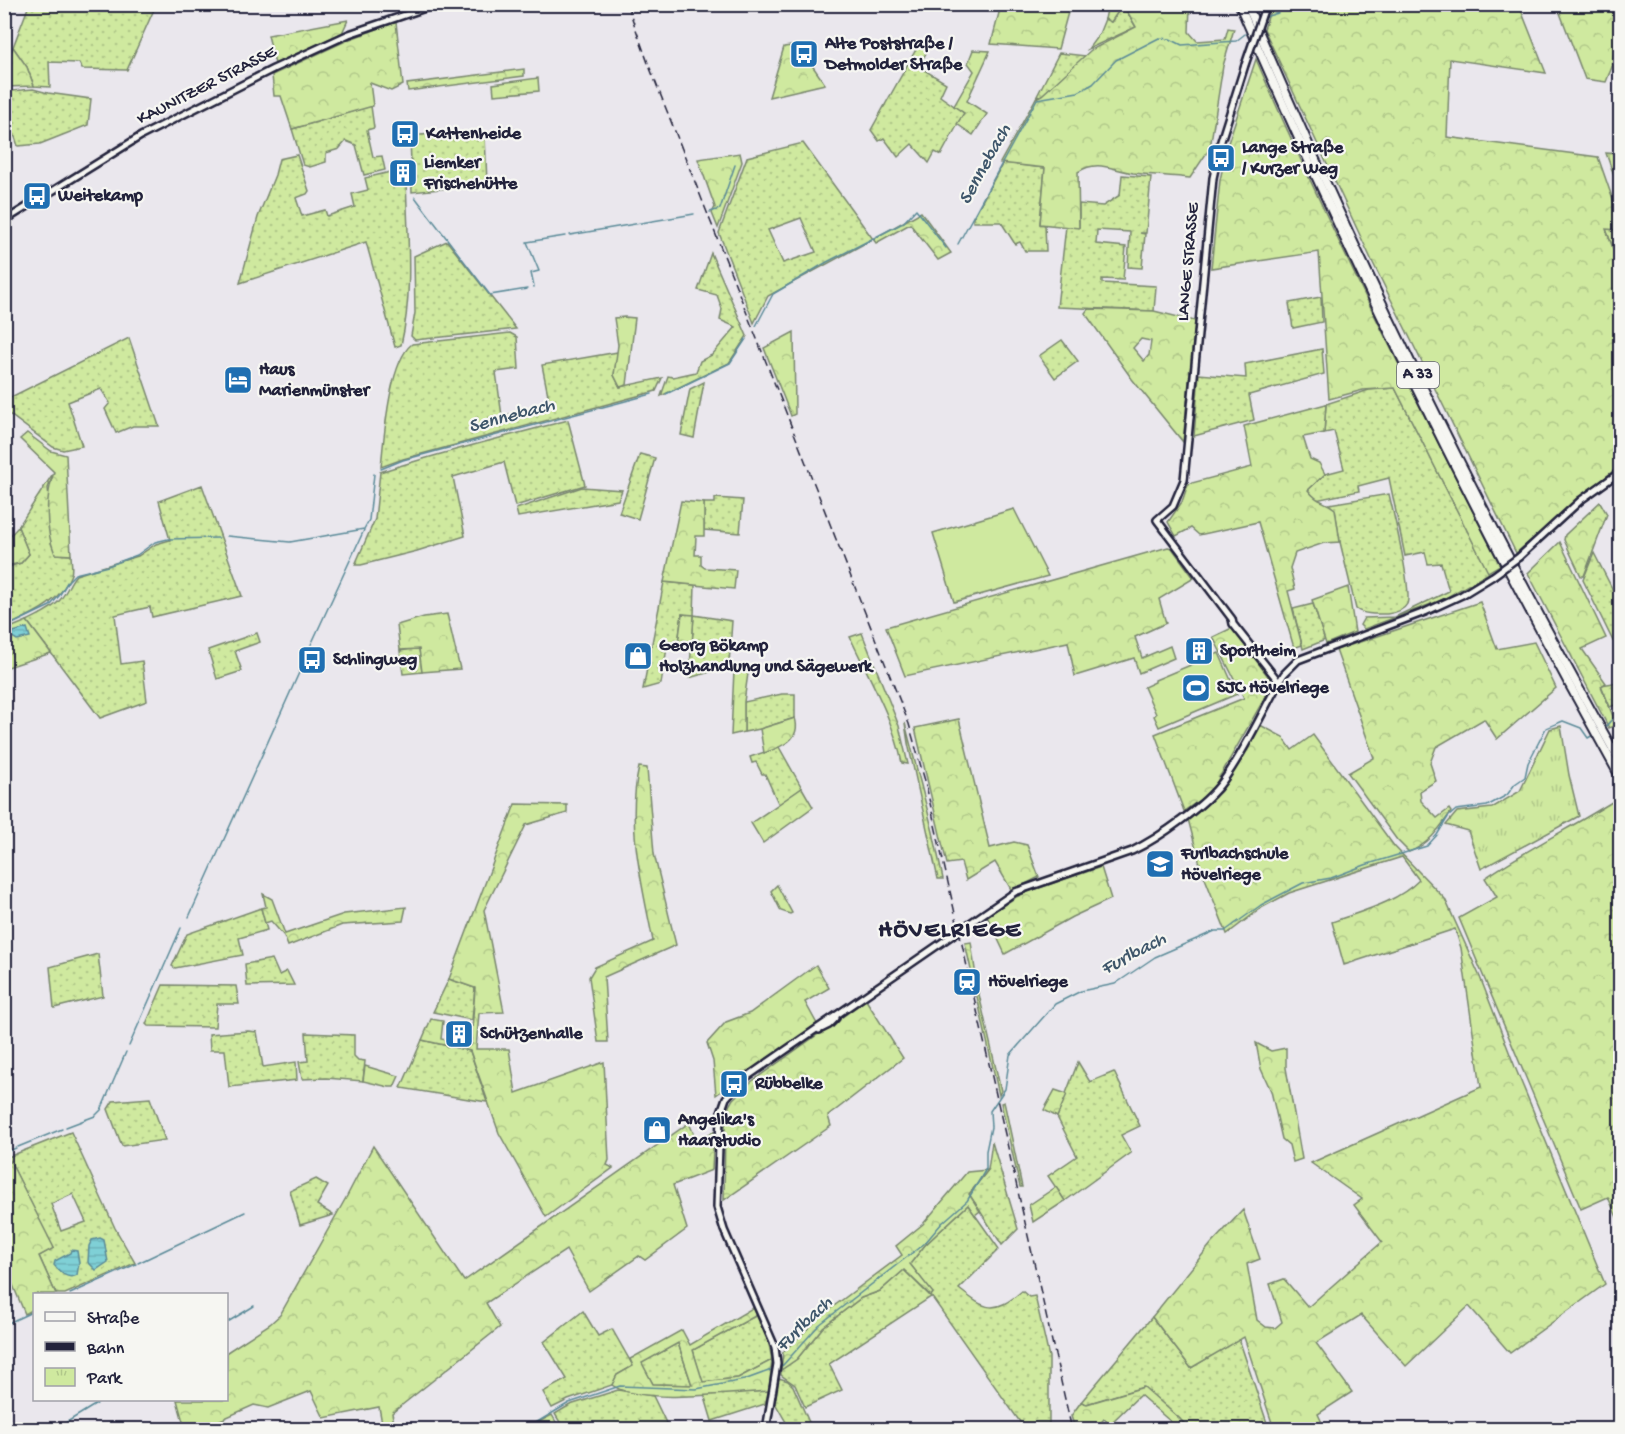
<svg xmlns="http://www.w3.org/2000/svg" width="1625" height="1434" viewBox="0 0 1625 1434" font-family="'Gochi Hand',sans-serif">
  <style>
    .grass { fill: url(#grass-dots); stroke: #78866d; stroke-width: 1.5; fill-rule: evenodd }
    .forest { fill: url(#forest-crowns); stroke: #78866d; stroke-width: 1.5; fill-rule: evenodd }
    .park { fill: url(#park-tufts); stroke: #78866d; stroke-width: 1.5 }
    .garden { fill: #cfe99f; stroke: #78866d; stroke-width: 1.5 }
    .water { fill: url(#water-rules); stroke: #5a8a98; stroke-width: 1.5 }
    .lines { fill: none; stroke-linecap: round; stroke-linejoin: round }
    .stream { stroke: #5a8a98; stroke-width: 1.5 }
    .secondary-casing { stroke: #22223b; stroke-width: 10 }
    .highway-casing { stroke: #22223b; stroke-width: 11 }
    .secondary { stroke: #f6f6f2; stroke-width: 5 }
    .highway { stroke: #f6f6f2; stroke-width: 7 }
    .rail { stroke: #22223b; stroke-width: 1.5; stroke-dasharray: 9 4.5; stroke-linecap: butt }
    .secondary-bridge-casing { stroke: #22223b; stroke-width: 10; stroke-linecap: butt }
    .secondary-bridge { stroke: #f6f6f2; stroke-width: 5 }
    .labels { text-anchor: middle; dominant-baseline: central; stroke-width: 4.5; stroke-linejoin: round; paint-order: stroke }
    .shield { fill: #f6f6f2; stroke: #626272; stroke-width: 1.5 }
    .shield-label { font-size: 16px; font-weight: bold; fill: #22223b }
    .poi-label { font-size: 18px; font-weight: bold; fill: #22223b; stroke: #f6f6f2; text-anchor: start }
    .street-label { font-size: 18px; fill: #22223b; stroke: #f6f6f2 }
    .water-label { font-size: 20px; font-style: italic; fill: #3e566a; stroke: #f6f6f2 }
    .district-label { font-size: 24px; font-weight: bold; letter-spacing: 1.5px; fill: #22223b; stroke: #f6f6f2 }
  </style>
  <defs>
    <pattern id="grass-dots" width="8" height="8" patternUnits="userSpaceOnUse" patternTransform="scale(1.5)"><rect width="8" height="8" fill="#cfe99f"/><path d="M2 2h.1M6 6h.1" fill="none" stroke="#b1c88a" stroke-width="1.8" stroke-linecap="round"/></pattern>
    <pattern id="forest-crowns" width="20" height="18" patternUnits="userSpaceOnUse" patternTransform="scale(1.5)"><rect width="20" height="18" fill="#cfe99f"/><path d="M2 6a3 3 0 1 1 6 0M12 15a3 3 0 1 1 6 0" fill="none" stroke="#b1c88a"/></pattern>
    <pattern id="park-tufts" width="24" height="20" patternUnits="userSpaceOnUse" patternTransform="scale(1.5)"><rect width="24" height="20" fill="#cfe99f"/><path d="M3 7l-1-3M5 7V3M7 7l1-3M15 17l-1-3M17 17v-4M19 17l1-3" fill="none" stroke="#b1c88a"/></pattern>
    <pattern id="water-rules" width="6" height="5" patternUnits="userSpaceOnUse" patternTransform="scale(1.5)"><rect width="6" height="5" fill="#7fd0d6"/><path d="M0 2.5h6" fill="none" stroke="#6db2b9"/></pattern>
  </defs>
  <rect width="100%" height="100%" fill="#eae7ed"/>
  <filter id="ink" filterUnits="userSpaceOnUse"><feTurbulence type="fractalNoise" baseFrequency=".0167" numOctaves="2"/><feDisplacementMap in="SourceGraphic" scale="12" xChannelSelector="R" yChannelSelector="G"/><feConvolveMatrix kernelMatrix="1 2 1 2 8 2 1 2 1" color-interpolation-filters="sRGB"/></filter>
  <g filter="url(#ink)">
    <g class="grass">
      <polygon points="29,5 156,5 127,70 82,69 79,63 49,62 50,87 34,86 27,67 13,47"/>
      <polygon points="1119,10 1127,12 1136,27 1088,49 1099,34 1105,19 1111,22"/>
      <polygon points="930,45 919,67 946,83 940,96 964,113 941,155 935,152 929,163 912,144 898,157 884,138 879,141 871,130 918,46"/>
      <polygon points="1059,53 1086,56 1042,95 1036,98"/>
      <polygon points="33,89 48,93 91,99 88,125 40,144 18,146 15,137 11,133 10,114 5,104 5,98 12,91"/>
      <polygon points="371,106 374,128 367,130 373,157 382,156 385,170 364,175 356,145 346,141 339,149 326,153 326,162 310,167 303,165 292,129"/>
      <polygon points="453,132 453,137 485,134 487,184 412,192 410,136"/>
      <path d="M803,143L873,239L768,296L754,323L719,233L747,157ZM801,218L816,252L783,263L768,230Z"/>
      <path d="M297,155L309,191L307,194L296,198L302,216L325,210L327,216L355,207L352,194L368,190L365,178L399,170L400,176H406C407,232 414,290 401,345L395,347L366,242L240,283L258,217L275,175L279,159Z"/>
      <polygon points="1003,163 1045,168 1040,224 1045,225 1046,251 1025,251 1020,242 1015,244 1001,222 973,222 973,218"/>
      <polygon points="1122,175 1151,177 1146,233 1140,233 1145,234 1142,268 1128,267 1130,232 1097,230 1096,244 1126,247 1123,280 1102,279 1102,283 1156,286 1154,311 1057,307 1066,226 1079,227 1079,204 1103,206 1120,195"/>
      <polygon points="1606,229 1620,230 1620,268"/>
      <polygon points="447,241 516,329 415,340 411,336 415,313 414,256"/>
      <polygon points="711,253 747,336 729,363 661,396 668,376 673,377 696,372 700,361 712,355 736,327 720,320 722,309 717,295 698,290"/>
      <polygon points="1321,297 1322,322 1293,328 1289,303"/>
      <path d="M510,333L517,337L519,369L496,372L502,416L550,405L542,365L618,352L614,375L620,387L662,378L656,391L403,459L381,467C384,438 389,362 412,344Z"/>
      <polygon points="129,338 159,426 133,426 116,433 105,409 110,403 101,389 68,402 82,446 63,450 53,447 5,411 5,400"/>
      <polygon points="1062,340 1078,361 1055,378 1039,356"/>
      <polygon points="1322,349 1324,374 1249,395 1254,420 1194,436 1199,374 1246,378 1245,364"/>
      <polygon points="704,382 694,438 681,435 690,389"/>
      <polygon points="1395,388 1489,573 1442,600 1364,629 1360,625 1364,618 1395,617 1449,591 1441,563 1428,564 1425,552 1405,556 1389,478 1358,486 1359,491 1316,500 1308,490 1325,474 1344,469 1334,431 1324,433 1326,404 1369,390"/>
      <path d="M568,420L585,485L515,506L504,462L453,477L465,536L417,551L361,565H355L375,519L380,472C442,452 505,437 568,420Z"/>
      <polygon points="640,454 655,458 638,519 619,513"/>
      <path d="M54,472L48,488L55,554L71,555C71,560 73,569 71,574C61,604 30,615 5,627V568L21,563L29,554L18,527Z"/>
      <path d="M202,485L242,596L152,617L150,607L115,615L121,664L142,661L147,701L100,718L27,621C38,615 52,610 60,600C67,592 69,583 76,575L138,556L156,544L170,540L159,501Z"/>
      <polygon points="582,487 622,490 618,500 518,517 516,509"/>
      <path d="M1389,494C1393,512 1413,592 1407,604C1404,610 1394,613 1387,614C1377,614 1364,615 1356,609L1340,542L1335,510L1329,504Z"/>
      <polygon points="715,498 743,500 740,533 704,530 704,503 715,503"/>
      <polygon points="1594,553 1620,604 1620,638 1613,641 1583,580"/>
      <polygon points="664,582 695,585 694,615 732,621 729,664 728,667 689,678 694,616 682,614 678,644 668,642 661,684 643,689"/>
      <polygon points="1313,604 1325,640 1303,649 1293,609"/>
      <polygon points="257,633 260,642 235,651 242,671 217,679 208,650"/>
      <polygon points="419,648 422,672 403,674 400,651"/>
      <polygon points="1620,682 1620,703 1610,707 1601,685"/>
      <polygon points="782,694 795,694 795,718 760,729 744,732 744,702"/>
      <polygon points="905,723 933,832 943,879 938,879 908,743"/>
      <polygon points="779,747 802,788 779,805 765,774 762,774 756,762 752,763 750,757"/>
      <polygon points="261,908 267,930 239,938 243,955 175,968 172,966 187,934"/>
      <polygon points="98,954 103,996 54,1008 50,967"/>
      <polygon points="272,959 279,975 287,971 294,985 247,986 245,964"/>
      <polygon points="449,979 475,988 472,1020 433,1012"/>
      <polygon points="163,985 236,986 239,1004 217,1004 215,1027 148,1026 146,1024"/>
      <polygon points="248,1031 257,1032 263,1067 296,1062 297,1080 229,1087 225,1050 210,1050 209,1034"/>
      <polygon points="306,1033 354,1035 354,1056 358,1060 365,1061 363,1081 326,1078 302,1079 299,1062 308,1061"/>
      <polygon points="422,1040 470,1051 487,1102 401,1088"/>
      <polygon points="1078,1062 1090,1082 1114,1072 1140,1126 1121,1135 1131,1153 1065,1201 1048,1176 1077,1156 1057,1117"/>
      <polygon points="150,1098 165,1140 122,1146 108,1109 113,1101"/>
      <path d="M71,1132L115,1228L135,1263L65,1294H56L39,1256L53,1248L8,1157ZM73,1194L86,1222L61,1231L51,1204Z"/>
      <polygon points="992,1142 1018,1229 1002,1245 969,1194 988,1170"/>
      <polygon points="316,1179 328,1186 317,1205 333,1215 300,1225 290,1191"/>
      <path d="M968,1205L999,1249L959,1289C986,1310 994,1315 1022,1291L1029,1297L1035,1296L1049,1357V1429H1025L931,1296L932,1293L910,1264L925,1245Z"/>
      <polygon points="904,1270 931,1297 829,1364 842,1390 805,1407 795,1385 781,1375 781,1370 797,1359 823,1327 861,1298 880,1291"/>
      <polygon points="583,1311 598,1336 612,1329 633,1366 617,1375 612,1385 568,1400 552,1408 543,1392 567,1379 544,1342"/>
      <polygon points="757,1315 768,1339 772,1360 738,1378 702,1382 693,1350"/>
      <polygon points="1152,1317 1191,1368 1239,1339 1269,1429 1244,1429 1241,1425 1234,1429 1189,1429 1179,1418 1143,1387 1086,1404 1081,1402"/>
      <polygon points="678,1343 692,1385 653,1384 641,1363"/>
      <polygon points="779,1378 788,1381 793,1386 812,1429 790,1429 775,1403"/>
      <polygon points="618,1390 653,1396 669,1429 564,1429 555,1414 570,1405"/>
      <polygon points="769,1391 765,1404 712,1421 704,1394"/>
      <polygon points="552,1415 560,1429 527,1430 527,1428"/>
    </g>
    <g class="forest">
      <polygon points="1001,5 1070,5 1058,49 991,44"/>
      <path d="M1108,5H1190L1189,32L1197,41L1225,39L1228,28L1234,29L1223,66L1210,148L1190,178C1171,176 1151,175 1133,173C1112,170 1098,159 1078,172L1079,228L1040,224L1045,168L1000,163L1036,98L1042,95L1091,50L1136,27L1127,11L1119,10L1111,22L1105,19Z"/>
      <polygon points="1272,5 1519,5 1546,73 1450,59 1447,137 1598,157 1620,220 1620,230 1606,229 1620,268 1620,465 1516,553 1372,261 1264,29"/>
      <polygon points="1557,5 1620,5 1612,67 1606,82 1585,79"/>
      <polygon points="348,20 342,33 275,64 268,35"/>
      <polygon points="396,22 403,85 391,91 370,83 373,106 292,129 281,96 274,96 272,75 350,39"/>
      <polygon points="798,45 825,84 769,97 784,47"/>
      <polygon points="13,47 27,67 34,86 5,87 5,68"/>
      <polygon points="973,50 990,51 967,101 987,114 973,135 957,124 964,113 954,106 974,71 968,63"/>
      <path d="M1256,59C1330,231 1415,398 1500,565L1488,572L1395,388L1363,390L1329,399L1319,252L1211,268L1220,180L1228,143Z"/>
      <polygon points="524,69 524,76 408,91 407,84"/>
      <polygon points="538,78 539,91 494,95 493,84"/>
      <polygon points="740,153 742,162 718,228 712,213 715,207 698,159"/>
      <polygon points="1606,153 1620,154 1620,193"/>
      <polygon points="921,212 951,253 938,260 910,224 876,243 873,239"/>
      <path d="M1088,309L1154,311L1195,321L1183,442L1132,379L1085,313ZM1141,339L1151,341L1149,355L1144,361L1133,348Z"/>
      <polygon points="625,317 635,318 627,385 620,387 614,375 618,345 614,318"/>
      <polygon points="794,332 795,414 791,416 764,348"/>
      <path d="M1326,404L1324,433L1303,437L1310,459L1319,463L1325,474L1308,490C1318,503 1324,500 1335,509L1340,542L1324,543L1295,553L1290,568L1295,589L1288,591L1302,645L1294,648L1258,522L1199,535L1191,528L1176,536L1168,522L1182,502L1188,484L1252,467L1244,426Z"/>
      <path d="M27,433L51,451L66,455L71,555L55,554C45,530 45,497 54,472L20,439Z"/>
      <polygon points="681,501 704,503 704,536 696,536 695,555 701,555 701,565 705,568 736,570 734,589 664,582"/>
      <polygon points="1600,502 1607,514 1584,576 1581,576 1564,540 1565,535"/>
      <polygon points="18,527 29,554 21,563 5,566 5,541"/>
      <polygon points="1560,542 1606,638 1582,649 1606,683 1601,686 1615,721 1620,715 1620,723 1609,728 1528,573"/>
      <polygon points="1168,547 1172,548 1194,578 1159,599 1166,623 1135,637 1142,658 1170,646 1174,658 1139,673 1134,658 1075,676 1068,642 905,676 886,627"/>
      <polygon points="1348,587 1355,632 1326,644 1312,600"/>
      <path d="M1480,602L1497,649L1534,642L1556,688L1497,739L1484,719L1436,747L1430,763L1436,781L1420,791L1421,801L1437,818L1449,809L1451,812C1439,829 1429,844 1409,852L1397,840L1348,773L1374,758L1336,650Z"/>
      <polygon points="447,614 460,669 422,672 419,649 400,650 397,625 424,617"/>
      <polygon points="682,614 694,615 692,646 678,644"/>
      <polygon points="27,621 51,653 5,668 5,630"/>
      <polygon points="1232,628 1273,683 1215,785 1205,796 1184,811 1155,734 1244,698 1213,637"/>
      <path d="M862,633L899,726L908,764L902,763C893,718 869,678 850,637Z"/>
      <polygon points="749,666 744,702 744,732 731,735 734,670"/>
      <path d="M795,718C802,740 781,747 764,753L760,729Z"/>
      <polygon points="959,719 990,848 1014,842 1027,845 1039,877 1012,891 995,862 966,880 961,862 947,864 915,728"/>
      <path d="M1260,725L1283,737L1292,750L1313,735L1394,846L1445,899L1480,977L1515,1067L1605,1284L1510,1353L1469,1306L1406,1366L1361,1315L1316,1343L1352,1392L1318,1414L1324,1427L1319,1429H1274L1244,1337L1191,1368L1152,1317L1211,1244L1243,1210L1260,1259L1247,1264L1257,1320L1266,1327L1275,1328L1282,1322L1270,1284L1284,1279L1308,1307L1382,1242L1354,1205L1362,1199L1311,1163L1481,1087L1461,948L1455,929L1344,965L1332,922C1362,911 1396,903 1419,880L1402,857L1289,893L1263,907L1227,934L1201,868L1188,819L1221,791Z"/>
      <path d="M639,767L647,768L654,854L676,945L604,977L608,1042H598L589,977L595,967L653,941C642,884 626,825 639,767Z"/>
      <polygon points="802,788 813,807 763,843 751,823"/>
      <path d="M1612,802L1620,815V1224L1608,1197L1581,1209L1459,918L1497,897L1485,878C1526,850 1570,828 1612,802Z"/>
      <polygon points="515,804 567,805 567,813 526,825 484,910 504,1012 479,1013 476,1049 509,1049 516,1093 604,1062 609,1160 607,1165 613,1168 546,1217 499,1133 470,1051 422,1040 431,1019 443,1021 441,1039 471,1045 475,988 449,979"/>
      <polygon points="1101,867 1111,899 1072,917 1005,954 987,916 1016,897 1030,891"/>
      <polygon points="777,885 792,913 790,914 781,911 771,891"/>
      <polygon points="263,894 272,899 285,934 344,914 406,907 403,921 342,925 288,946 284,936 271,921 265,923 261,908 266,907"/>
      <polygon points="971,942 978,990 1001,1091 999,1095 965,943"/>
      <polygon points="816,965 829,988 805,1002 817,1024 716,1095 713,1061 707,1043 726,1022 750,1013"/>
      <polygon points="866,1000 903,1058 828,1116 831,1126 724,1200 725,1126 729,1106 733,1099 751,1082"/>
      <polygon points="1256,1043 1271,1051 1286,1048 1286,1068 1302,1159 1293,1162 1289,1145 1282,1139 1271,1091 1261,1069"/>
      <polygon points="1055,1090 1067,1094 1057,1117 1044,1110"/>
      <polygon points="1004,1102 1006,1111 1022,1187 1020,1187 1001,1103"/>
      <polygon points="689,1123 697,1141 714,1131 712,1170 673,1185 687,1229 645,1260 639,1256 589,1291 566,1250 486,1303 500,1327 392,1413 395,1429 383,1429 379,1407 324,1418 311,1391 268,1408 254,1405 200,1429 185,1429 177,1400 226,1400 227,1352 270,1324 280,1315 347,1196 373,1146 464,1281"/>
      <polygon points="8,1157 54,1248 39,1256 56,1294 34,1294 34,1309 25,1314 5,1266 4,1158"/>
      <polygon points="988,1170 969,1194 980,1211 975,1215 968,1205 925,1245 910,1264 933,1293 931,1296 904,1270 880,1291 861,1298 823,1327 797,1359 781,1370 783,1352 822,1315 902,1255 896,1246 923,1224 967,1172"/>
      <polygon points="1056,1187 1065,1201 1033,1222 1029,1205"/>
      <path d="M754,1307L757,1315L693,1350L703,1382L738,1378L772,1360L769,1391C734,1393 638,1405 612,1385L617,1375L633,1366L630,1359L682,1330L690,1345ZM678,1343L692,1385L653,1384L642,1363Z"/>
      <polygon points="1144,1387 1179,1418 1188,1428 1179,1429 1140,1395 1110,1424 1104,1419 1095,1429 1075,1429 1071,1416 1081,1402 1087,1404"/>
    </g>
    <polygon class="park" points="1561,726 1569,775 1579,816 1481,869 1468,831 1446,825 1457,812 1492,808 1520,791 1550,729"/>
    <g class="garden">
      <polygon points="1014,509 1048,576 954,602 933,533"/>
      <polygon points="1219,653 1237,694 1159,727 1154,716 1156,714 1144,687 1155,682 1155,680"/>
      <polygon points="365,1066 399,1076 394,1087 389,1087 363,1081"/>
    </g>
    <g class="water">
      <polygon points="27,628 30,637 17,640 9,635 10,633"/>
      <polygon points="100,1238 104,1240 108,1262 96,1270 88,1262 89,1246 92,1240"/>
      <path d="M71,1250L77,1251L79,1263L77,1275C67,1280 61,1273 54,1265L55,1261L70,1253Z"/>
    </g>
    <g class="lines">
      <g class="stream">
        <polyline points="1262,21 1268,16 1278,13 1281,4"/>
        <polyline points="415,197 490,295 527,289"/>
        <polyline points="710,212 720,209 735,165"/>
        <polyline points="570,235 694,214"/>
        <polyline points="958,244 1037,99 1078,92 1093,84 1116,60 1159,38 1170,39 1182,45 1236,41 1249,31"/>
        <polyline points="534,287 531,273 539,271 527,242 565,236"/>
        <polyline points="756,326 773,294 827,262 903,223 916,209 946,248"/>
        <polyline points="666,394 730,363 746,339"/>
        <polyline points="381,469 403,460 652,394"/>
        <polyline points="227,536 290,542 364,529 369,520 374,474"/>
        <polyline points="4,628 50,606 59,596 68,581 75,574 108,566 137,555 155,542 168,539 219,538"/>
        <polyline points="310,647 364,530"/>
        <polyline points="1605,727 1620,711"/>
        <polyline points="189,917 307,655"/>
        <polyline points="129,1046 181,928"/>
        <polyline points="66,1127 95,1116 101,1110 126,1052"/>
        <polyline points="18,1147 62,1129"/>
        <polyline points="4,1153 16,1148"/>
        <polyline points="138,1263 245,1212"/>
        <polyline points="70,1294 136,1264"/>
        <polyline points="226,1323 254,1306"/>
        <polyline points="4,1325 34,1311"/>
        <polyline points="779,1367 783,1365 819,1325 925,1243 942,1223 967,1201 986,1169 986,1151 991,1127 990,1111 1005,1089 1010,1055 1055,1004 1081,991 1115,984 1155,957 1215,931 1225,931 1261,905 1303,883 1331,878 1365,865 1427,846 1437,835 1448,817 1456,810 1487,806 1507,795 1515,784 1525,777 1528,763 1546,728 1563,721 1581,728 1588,738 1593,735"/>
        <polyline points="54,1430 103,1400"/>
        <polyline points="524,1430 569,1403 620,1386 696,1389 744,1380 774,1369"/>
      </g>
      <g class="secondary-casing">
        <g id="secondary">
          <polyline points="1245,65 1221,141 1213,178 1184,480 1173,506 1157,520 1232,619 1233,624 1279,682"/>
          <polyline points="4,221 141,136 273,69 349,34 437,4"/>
          <polyline points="1519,557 1581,500 1620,472"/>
          <polyline points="819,1030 829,1025 836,1018"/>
          <path d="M766,1430L777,1364L775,1347L724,1230L717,1207L720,1115L726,1098L741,1081L1015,892L1132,851C1159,838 1206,805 1223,781C1247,748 1263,709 1284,674L1298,660L1425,612L1462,595L1493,576"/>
        </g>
      </g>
      <g class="highway-casing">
        <g id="highway">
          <path d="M1239,4C1353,268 1480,526 1620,777"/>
          <path d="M1247,4C1358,263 1482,517 1620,762"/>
        </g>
      </g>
      <use href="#secondary" class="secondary"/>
      <use href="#highway" class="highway"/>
      <polyline class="rail" points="627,4 648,63 909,724 925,781 1072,1430"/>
      <g class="secondary-bridge-casing">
        <g id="secondary-bridge">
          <polyline points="1245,65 1266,4"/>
          <polyline points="1493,576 1519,557"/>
        </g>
      </g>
      <use href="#secondary-bridge" class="secondary-bridge"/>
    </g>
  </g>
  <defs>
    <g id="bus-square" transform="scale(1.5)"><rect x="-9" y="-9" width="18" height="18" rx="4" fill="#1f6fb2" stroke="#f6f6f2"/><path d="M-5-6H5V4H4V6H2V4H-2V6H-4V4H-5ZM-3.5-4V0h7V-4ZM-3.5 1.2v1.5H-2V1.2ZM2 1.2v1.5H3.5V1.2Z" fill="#fff"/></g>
    <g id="building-square" transform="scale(1.5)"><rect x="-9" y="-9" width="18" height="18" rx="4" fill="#1f6fb2" stroke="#f6f6f2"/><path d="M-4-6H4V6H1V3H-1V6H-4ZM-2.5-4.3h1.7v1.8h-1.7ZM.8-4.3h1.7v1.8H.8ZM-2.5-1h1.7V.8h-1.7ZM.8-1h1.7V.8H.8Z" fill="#fff"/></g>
    <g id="hotel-square" transform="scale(1.5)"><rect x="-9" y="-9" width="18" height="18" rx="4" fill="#1f6fb2" stroke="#f6f6f2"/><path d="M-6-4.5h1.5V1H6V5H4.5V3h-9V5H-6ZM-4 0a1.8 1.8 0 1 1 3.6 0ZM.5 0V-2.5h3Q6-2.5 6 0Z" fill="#fff"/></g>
    <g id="shop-square" transform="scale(1.5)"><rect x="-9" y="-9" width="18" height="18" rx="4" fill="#1f6fb2" stroke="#f6f6f2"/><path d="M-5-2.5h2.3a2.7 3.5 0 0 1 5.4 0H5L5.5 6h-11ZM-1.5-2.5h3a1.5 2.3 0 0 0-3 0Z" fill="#fff"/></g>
    <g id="stadium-square" transform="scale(1.5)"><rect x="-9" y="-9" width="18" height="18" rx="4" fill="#1f6fb2" stroke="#f6f6f2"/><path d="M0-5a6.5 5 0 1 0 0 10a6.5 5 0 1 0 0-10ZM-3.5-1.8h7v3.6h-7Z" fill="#fff"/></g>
    <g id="school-square" transform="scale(1.5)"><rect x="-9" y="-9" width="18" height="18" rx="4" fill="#1f6fb2" stroke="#f6f6f2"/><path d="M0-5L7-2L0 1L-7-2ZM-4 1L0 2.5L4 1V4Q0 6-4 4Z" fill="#fff"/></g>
    <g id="station-square" transform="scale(1.5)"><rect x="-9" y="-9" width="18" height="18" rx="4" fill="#1f6fb2" stroke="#f6f6f2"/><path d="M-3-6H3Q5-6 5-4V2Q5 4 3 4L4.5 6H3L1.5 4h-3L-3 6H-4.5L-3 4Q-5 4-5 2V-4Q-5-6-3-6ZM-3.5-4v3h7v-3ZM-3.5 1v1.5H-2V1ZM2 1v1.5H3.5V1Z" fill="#fff"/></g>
  </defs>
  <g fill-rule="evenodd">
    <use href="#bus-square" x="804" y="54"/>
    <use href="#bus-square" x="405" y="134"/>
    <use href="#bus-square" x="1221" y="158"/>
    <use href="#building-square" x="403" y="173"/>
    <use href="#bus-square" x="37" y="196"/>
    <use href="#hotel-square" x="238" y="380"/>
    <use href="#building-square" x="1199" y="651"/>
    <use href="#shop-square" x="638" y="656"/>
    <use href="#bus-square" x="312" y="660"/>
    <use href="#stadium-square" x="1196" y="688"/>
    <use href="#school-square" x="1160" y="864"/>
    <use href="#station-square" x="967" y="982"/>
    <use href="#building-square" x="459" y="1034"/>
    <use href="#bus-square" x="734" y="1084"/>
    <use href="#shop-square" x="657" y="1130"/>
  </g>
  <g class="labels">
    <rect class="shield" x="1397" y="362" width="42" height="26" rx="4.5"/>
    <g class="shield-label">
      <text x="1418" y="375">A 33</text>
    </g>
    <g class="poi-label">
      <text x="825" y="44">Alte Poststraße /<tspan x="825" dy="21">Detmolder Straße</tspan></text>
      <text x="426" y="134">Kattenheide</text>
      <text x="1242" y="148">Lange Straße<tspan x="1242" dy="21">/ Kurzer Weg</tspan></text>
      <text x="424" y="163">Liemker<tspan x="424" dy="21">Frischehütte</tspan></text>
      <text x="58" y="196">Weitekamp</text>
      <text x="259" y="370">Haus<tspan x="259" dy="21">Marienmünster</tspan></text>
      <text x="659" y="646">Georg Bökamp<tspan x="659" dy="21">Holzhandlung und Sägewerk</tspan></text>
      <text x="1220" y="651">Sportheim</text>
      <text x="333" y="660">Schlingweg</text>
      <text x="1217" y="688">SJC Hövelriege</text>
      <text x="1181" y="854">Furlbachschule<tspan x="1181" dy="21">Hövelriege</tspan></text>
      <text x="988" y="982">Hövelriege</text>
      <text x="480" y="1034">Schützenhalle</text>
      <text x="755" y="1084">Rübbelke</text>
      <text x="678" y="1120">Angelika's<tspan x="678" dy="21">Haarstudio</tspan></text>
    </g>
    <g class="street-label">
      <text transform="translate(207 86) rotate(-27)">KAUNITZER STRASSE</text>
      <text transform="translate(1189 262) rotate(-85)">LANGE STRASSE</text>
    </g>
    <g class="water-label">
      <text transform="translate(986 165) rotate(-61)">Sennebach</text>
      <text transform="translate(512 417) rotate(-15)">Sennebach</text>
      <text transform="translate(1134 955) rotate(-28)">Furlbach</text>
      <text transform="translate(805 1325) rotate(-44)">Furlbach</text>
    </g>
    <g class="district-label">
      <text x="950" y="931">HÖVELRIEGE</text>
    </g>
  </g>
  <rect width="1625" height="1434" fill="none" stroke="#f6f6f2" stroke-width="24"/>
  <rect x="12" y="12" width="1601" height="1410" fill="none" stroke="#22223b" stroke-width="2" filter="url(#ink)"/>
  <rect x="33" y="1293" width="195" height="108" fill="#f6f6f2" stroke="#a1a1a9" stroke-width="1.5"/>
  <rect x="45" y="1312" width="30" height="9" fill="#f6f6f2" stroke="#a1a1a9" stroke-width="1.5"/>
  <text x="87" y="1323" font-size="18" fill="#22223b">Straße</text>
  <rect x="45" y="1342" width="30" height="9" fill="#22223b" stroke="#a1a1a9" stroke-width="1.5"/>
  <text x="87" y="1353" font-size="18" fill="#22223b">Bahn</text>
  <rect x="45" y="1368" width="30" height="18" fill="url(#park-tufts)" stroke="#a1a1a9" stroke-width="1.5"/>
  <text x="87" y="1383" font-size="18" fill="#22223b">Park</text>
</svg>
